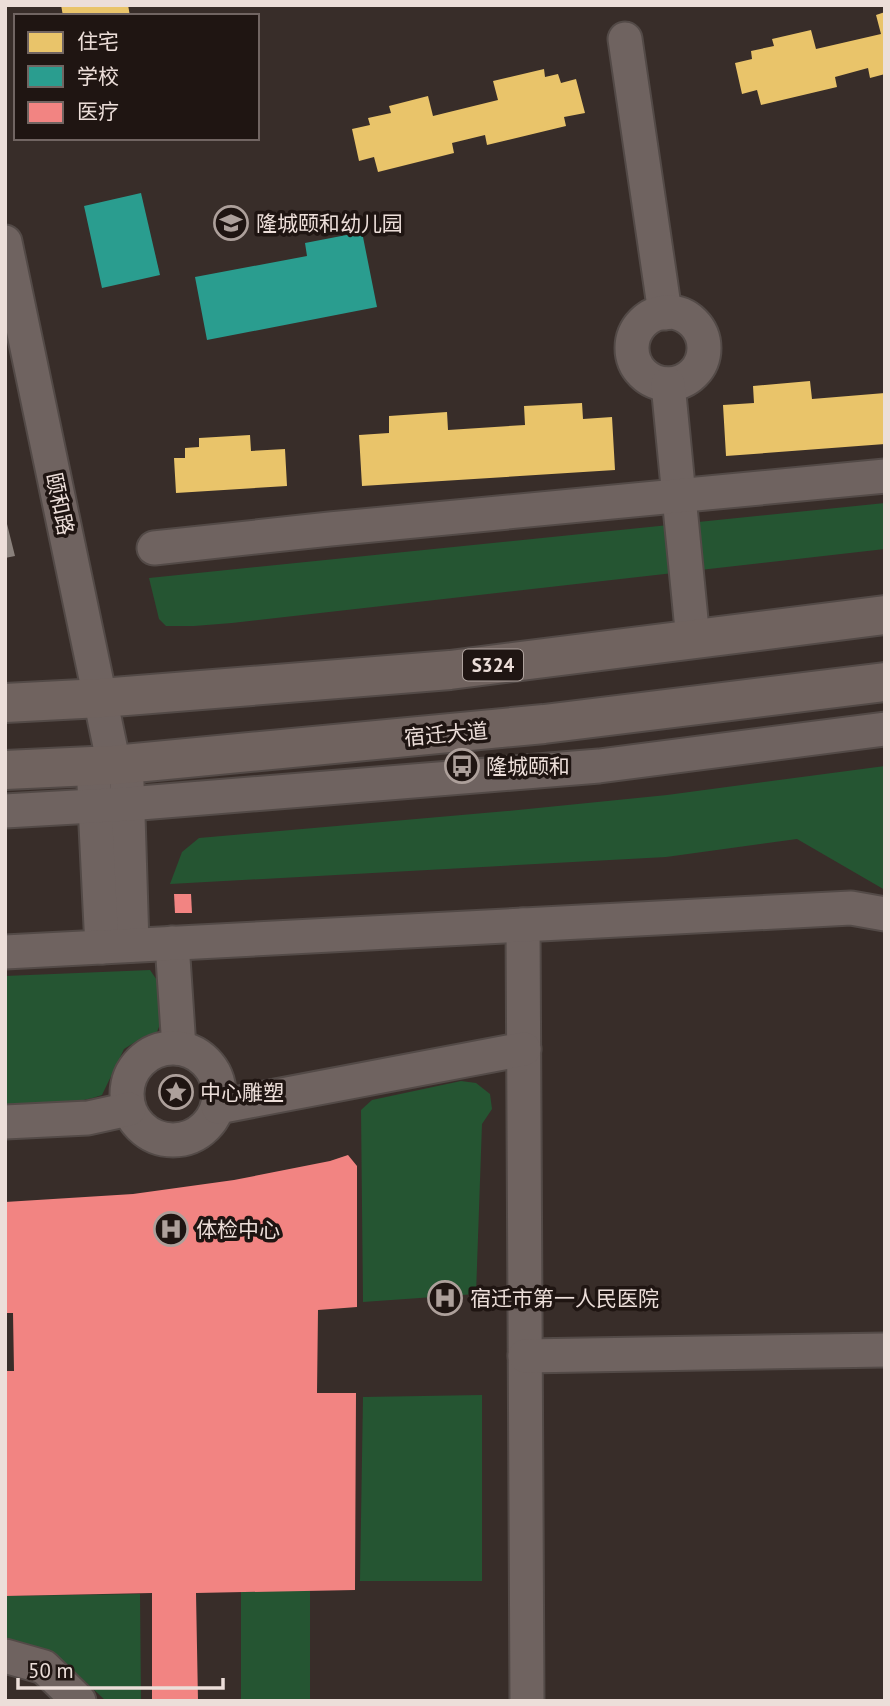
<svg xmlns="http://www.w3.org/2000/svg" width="890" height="1706" viewBox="0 0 890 1706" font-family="'PT Sans','Noto Sans SC',sans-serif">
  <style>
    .green { fill: #255532 }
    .homes { fill: #e9c46a }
    .schools { fill: #2a9d8f }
    .health { fill: #f28482 }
    .industry { fill: #8a817c }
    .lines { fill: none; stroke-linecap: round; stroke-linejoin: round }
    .minor-casing { stroke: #534a47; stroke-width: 37 }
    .major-casing { stroke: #534a47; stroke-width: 42 }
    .minor { stroke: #6f6360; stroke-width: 33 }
    .major { stroke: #70635f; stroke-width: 38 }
    .labels { text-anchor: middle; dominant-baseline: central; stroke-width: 7; stroke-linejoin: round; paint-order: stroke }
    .shield { fill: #1f1512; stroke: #aea29d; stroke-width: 2 }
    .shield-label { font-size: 19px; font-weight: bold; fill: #ecded9 }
    .poi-label { font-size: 21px; fill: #ecded9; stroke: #1f1512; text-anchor: start }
    .street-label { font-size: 21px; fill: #ecded9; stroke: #1f1512 }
  </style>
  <rect width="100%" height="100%" fill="#382d29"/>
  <g class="green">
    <polygon points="885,503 885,549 232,623 194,626 166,626 159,619 149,578"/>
    <polygon points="885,766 885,890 797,839 666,857 170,884 182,852 199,838 507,811 667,795"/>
    <path d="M150,970L163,989L162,1019L157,1032L143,1037L124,1049L102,1095C71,1106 38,1104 5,1104V976Z"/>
    <polygon points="461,1081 476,1083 490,1094 492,1109 482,1124 476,1294 363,1302 361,1110 372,1100"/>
    <polygon points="482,1395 482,1581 360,1581 363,1397"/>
    <polygon points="310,1590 310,1701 241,1701 241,1592"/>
    <polygon points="140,1594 141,1701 106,1701 59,1657 20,1643 5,1641 5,1596"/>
  </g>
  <g class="homes">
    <polygon points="61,5 128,5 130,16 63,16"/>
    <polygon points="885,12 885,74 870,78 868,68 835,77 837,87 761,105 757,90 742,94 735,63 752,59 751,51 774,46 772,39 811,30 816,49 881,34 876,15"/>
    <polygon points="544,69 545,77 558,74 561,83 576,79 585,113 564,117 566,126 487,145 485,135 452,143 454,153 378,172 374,157 359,161 352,129 370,125 368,118 391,113 389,106 428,96 433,116 498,100 493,81"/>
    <polygon points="810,381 812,399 885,393 885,444 726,456 723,405 754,403 753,386"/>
    <polygon points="582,403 583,419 612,417 615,470 362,486 359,435 389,433 389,416 447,412 448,430 525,425 524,406"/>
    <polygon points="250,435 251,451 285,449 287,486 176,493 174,458 185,458 185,448 199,447 199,438"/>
  </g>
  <g class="schools">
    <polygon points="141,193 160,275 102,288 84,206"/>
    <polygon points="362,232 377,307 207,340 195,277 307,256 305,243"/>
  </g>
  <g class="health">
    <polygon points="174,894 191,894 192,913 175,913"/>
    <polygon points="348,1155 357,1166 357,1307 318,1310 317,1393 356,1393 355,1590 196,1593 198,1701 152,1701 152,1593 5,1596 5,1371 14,1371 13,1313 5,1313 5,1202 133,1194 234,1180 330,1161"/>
  </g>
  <polygon class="industry" points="5,516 15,556 5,558"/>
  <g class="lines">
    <g class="minor-casing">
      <g id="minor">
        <polyline points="625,39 665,313"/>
        <polyline points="5,242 114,765"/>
        <circle cx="668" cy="348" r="36"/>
        <polyline points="668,384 693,640"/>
        <polyline points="154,548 330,529 885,476"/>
        <polyline points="127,783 132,945"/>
        <polyline points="94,785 102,947"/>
        <polyline points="5,811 128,804 599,766 885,729"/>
        <polyline points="523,925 527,1701"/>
        <polyline points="172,943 179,1048"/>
        <polyline points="5,952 851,908 885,914"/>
        <circle cx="173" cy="1094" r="46"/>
        <polyline points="218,1107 524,1049"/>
        <polyline points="5,1122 88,1118 129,1109"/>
        <polyline points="525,1356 885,1350"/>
        <polyline points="5,1656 44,1667 79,1701"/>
      </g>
    </g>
    <g class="major-casing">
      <g id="major">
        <polyline points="5,703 101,698 450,670 885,615"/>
        <polyline points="5,770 114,765 544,724 885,682"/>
      </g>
    </g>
    <use href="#minor" class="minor"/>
    <use href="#major" class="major"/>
  </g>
  <defs>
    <g id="school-ring" transform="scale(1.75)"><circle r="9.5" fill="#1f1512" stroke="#ada09b" stroke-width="1.5"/><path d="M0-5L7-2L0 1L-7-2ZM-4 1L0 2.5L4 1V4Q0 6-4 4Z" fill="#ada09b"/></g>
    <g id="bus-ring" transform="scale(1.75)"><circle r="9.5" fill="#1f1512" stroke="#ada09b" stroke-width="1.5"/><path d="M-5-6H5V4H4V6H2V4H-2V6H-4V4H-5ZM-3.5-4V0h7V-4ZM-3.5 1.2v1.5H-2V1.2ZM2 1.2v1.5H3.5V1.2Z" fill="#ada09b"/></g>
    <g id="sight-ring" transform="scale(1.75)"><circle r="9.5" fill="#1f1512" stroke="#ada09b" stroke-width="1.5"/><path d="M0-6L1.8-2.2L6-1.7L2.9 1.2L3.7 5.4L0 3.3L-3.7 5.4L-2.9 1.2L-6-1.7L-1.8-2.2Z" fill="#ada09b"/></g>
    <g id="hospital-ring" transform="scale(1.75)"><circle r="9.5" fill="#1f1512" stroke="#ada09b" stroke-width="1.5"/><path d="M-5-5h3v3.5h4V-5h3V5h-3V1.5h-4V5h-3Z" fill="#ada09b"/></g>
  </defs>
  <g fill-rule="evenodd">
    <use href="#school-ring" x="231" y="223"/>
    <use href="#bus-ring" x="462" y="766"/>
    <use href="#sight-ring" x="176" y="1092"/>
    <use href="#hospital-ring" x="171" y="1229"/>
    <use href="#hospital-ring" x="445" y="1298"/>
  </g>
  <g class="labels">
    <rect class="shield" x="463" y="649.5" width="60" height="31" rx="5"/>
    <g class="shield-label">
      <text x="493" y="665">S324</text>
    </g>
    <g class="poi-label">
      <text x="256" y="223">隆城颐和幼儿园</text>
      <text x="486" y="766">隆城颐和</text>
      <text x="200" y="1092">中心雕塑</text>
      <text x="196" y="1229">体检中心</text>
      <text x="470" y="1298">宿迁市第一人民医院</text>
    </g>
    <g class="street-label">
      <text transform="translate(60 504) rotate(78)">颐和路</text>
      <text transform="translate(446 734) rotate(-5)">宿迁大道</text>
    </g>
  </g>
  <rect width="890" height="1706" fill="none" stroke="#ecded9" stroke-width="14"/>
  <rect x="14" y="14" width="245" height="126" fill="#1f1512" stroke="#716562" stroke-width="2"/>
  <rect x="28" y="32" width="35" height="21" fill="#e9c46a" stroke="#716562" stroke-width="2"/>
  <text x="77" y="49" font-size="21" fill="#ecded9">住宅</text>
  <rect x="28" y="66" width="35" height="21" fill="#2a9d8f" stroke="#716562" stroke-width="2"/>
  <text x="77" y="84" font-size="21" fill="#ecded9">学校</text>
  <rect x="28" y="102" width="35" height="21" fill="#f28482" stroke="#716562" stroke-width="2"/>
  <text x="77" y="119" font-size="21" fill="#ecded9">医疗</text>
  <path d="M18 1678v10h205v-10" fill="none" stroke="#ecded9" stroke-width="3.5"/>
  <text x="28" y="1678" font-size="21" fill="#ecded9" stroke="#1f1512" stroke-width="5" paint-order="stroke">50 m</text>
</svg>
